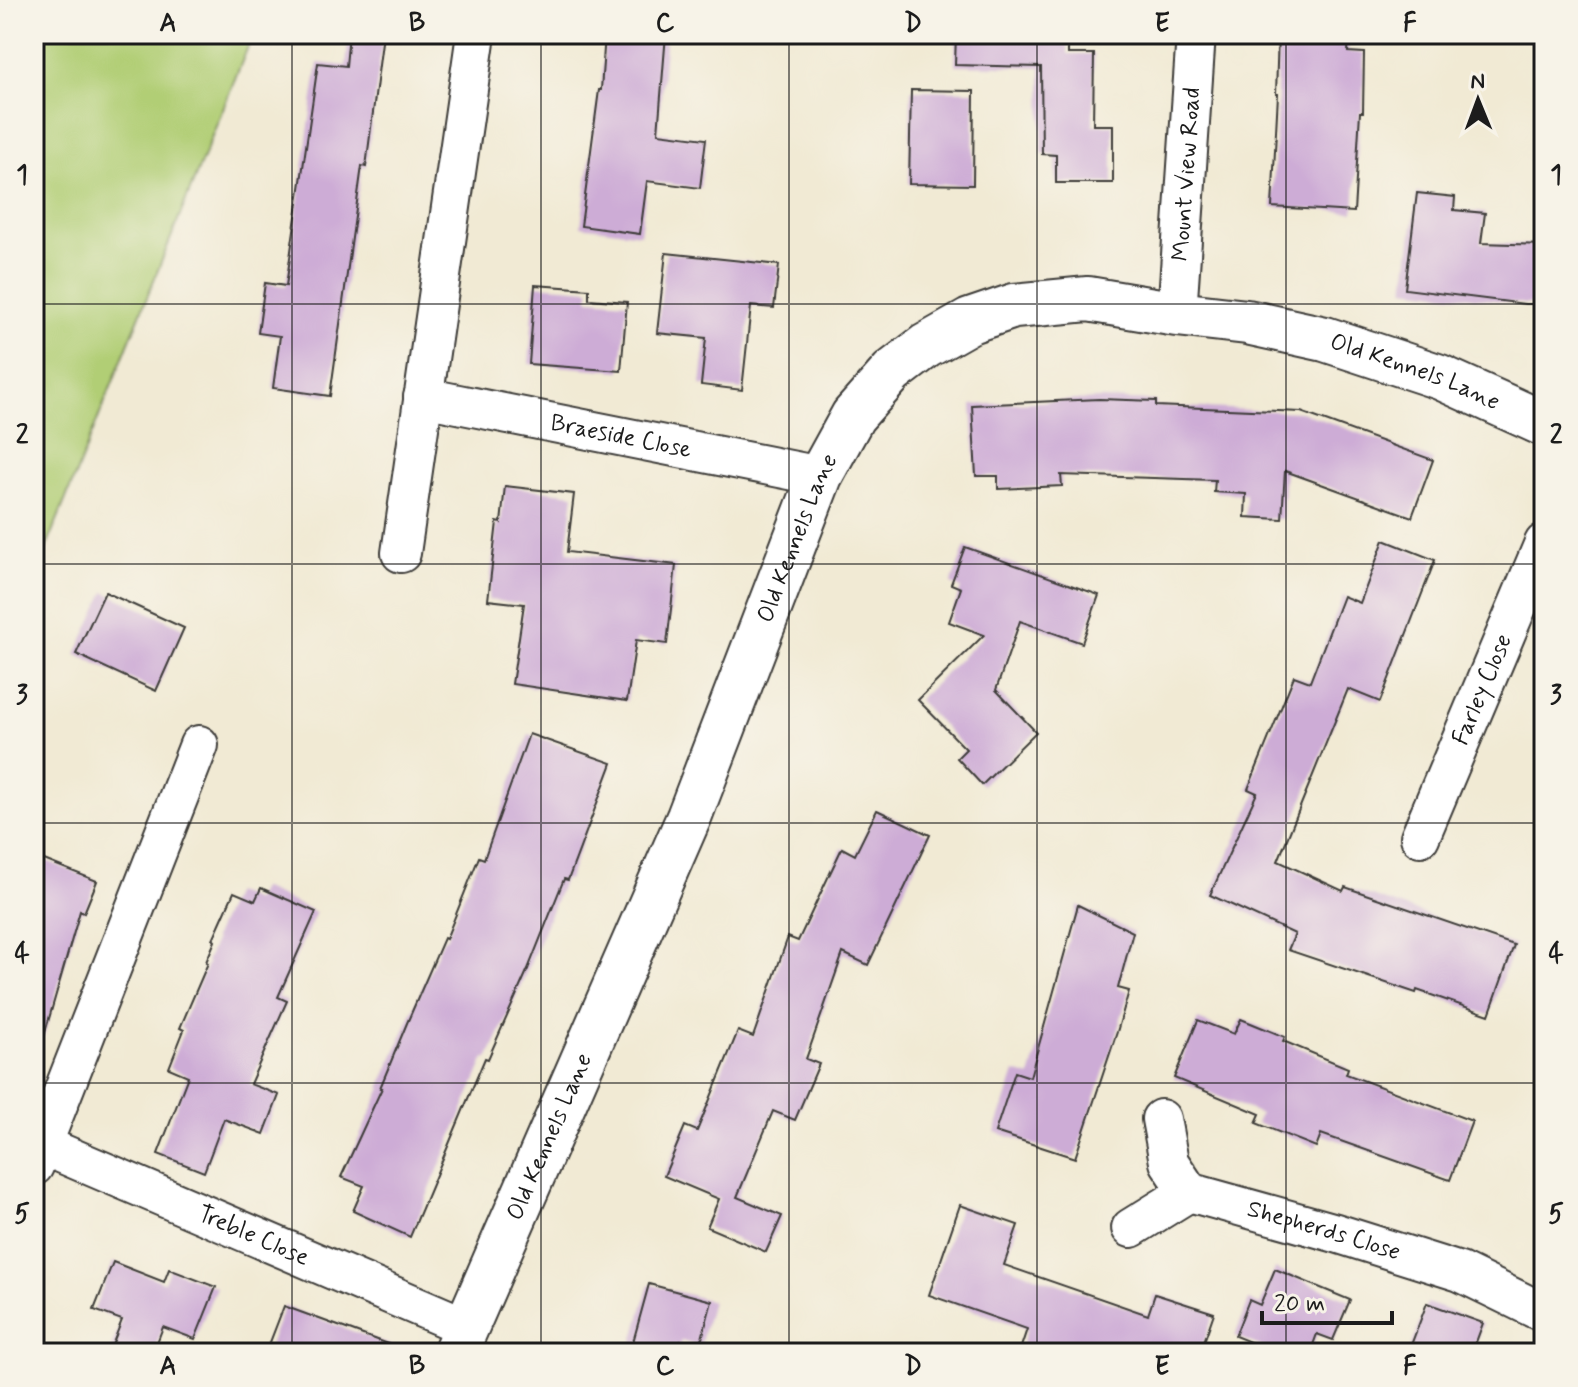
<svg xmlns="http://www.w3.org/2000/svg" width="1578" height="1387" viewBox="0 0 1578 1387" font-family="Mynerve,sans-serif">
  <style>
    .green { fill: #b1ce75; stroke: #667548; stroke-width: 2 }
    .building { fill: #cdacd6 }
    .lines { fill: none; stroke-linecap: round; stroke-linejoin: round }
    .minor-casing { stroke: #3c3b38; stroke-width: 42 }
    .tertiary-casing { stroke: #3c3b38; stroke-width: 48 }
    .minor { stroke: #fff; stroke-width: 38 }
    .tertiary { stroke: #fff; stroke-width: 44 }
    .grid { fill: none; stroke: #1c1c1c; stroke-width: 2; stroke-opacity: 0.55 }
    .labels { text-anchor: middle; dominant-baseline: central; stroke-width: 6; stroke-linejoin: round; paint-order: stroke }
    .street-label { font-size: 24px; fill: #1c1c1c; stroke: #f7f3e8 }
    .neatline { fill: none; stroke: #1c1c1c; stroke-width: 3 }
    .grid-label { font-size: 26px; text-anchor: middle; font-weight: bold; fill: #1c1c1c }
  </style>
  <rect width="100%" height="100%" fill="#f7f3e8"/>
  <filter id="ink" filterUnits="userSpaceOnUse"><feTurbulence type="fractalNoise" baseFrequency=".0125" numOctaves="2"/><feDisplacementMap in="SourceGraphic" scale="16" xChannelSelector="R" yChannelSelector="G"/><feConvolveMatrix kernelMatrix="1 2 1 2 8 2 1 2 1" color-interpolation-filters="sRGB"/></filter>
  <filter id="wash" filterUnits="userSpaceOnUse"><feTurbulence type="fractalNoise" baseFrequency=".006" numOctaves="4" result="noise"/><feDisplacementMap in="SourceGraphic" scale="32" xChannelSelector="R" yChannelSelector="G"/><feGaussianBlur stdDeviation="1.8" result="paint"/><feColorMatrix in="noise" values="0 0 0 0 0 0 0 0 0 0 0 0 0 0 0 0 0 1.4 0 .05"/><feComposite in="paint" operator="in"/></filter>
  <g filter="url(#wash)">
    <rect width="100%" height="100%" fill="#f1ead4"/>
    <polygon class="green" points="34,34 253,34 34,578"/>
    <g id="blocks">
      <g class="building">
        <polygon points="349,34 383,34 366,167 362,166 330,396 273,388 280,336 258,333 265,283 286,286 318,63 346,66"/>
        <polygon points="605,34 666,34 658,133 706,139 700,188 647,181 640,234 581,226 599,90 601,90"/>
        <polygon points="956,34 1068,34 1068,54 1094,54 1093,125 1113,125 1113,183 1056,183 1056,155 1042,154 1041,67 955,65"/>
        <polygon points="1278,34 1349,34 1348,52 1364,53 1363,112 1360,112 1354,212 1272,207 1278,94 1276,94"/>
        <polygon points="911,90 974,91 973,185 909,184"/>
        <polygon points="1417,193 1455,197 1454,210 1485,213 1481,243 1544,245 1544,304 1525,304 1405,289"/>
        <polygon points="666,253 779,265 774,308 751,306 742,390 701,385 706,338 657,333"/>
        <polygon points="535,285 589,289 589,299 627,302 621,371 529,364"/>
        <polygon points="1099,399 1156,401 1156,406 1301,412 1433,460 1412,517 1285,471 1282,519 1245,517 1246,494 1214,492 1215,480 1061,475 1062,486 998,489 998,476 976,476 972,405"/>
        <polygon points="505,486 574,494 567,552 676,565 667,644 636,640 627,701 512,684 524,604 488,600 497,522 501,523"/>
        <polygon points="1384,540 1435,560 1380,702 1348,689 1278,861 1343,891 1345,887 1514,945 1489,1015 1417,990 1416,993 1288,950 1295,934 1210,895 1257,793 1248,789 1294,676 1310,682 1343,596 1360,603"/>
        <polygon points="965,547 1099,595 1082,643 1020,621 996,690 1036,732 982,785 957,758 966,749 918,700 984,635 949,622 961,588 951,584"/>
        <polygon points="105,592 184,628 156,691 76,654"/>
        <polygon points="529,734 612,763 568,880 564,879 528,969 488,1059 485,1058 410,1237 353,1211 364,1186 341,1177 382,1088 380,1088 407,1023 444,938 446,939 479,857 484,859"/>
        <polygon points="877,810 930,835 868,965 843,953 806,1059 819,1064 795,1120 773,1111 737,1197 782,1216 766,1252 707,1227 719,1199 664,1176 685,1126 697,1131 738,1031 753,1037 788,937 798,941 842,848 855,855"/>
        <polygon points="34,856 97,881 84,913 80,911 44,1036 34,1035"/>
        <polygon points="261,888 316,912 278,997 287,1001 250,1084 279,1095 264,1134 224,1119 204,1172 158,1154 188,1076 169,1068 184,1030 180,1028 208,963 206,962 215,941 213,939 234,892 255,901"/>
        <polygon points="1078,905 1133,932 1118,988 1129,991 1117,1032 1075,1158 995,1132 1015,1072 1030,1077"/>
        <polygon points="1241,1019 1285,1037 1283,1041 1348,1068 1346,1074 1472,1121 1450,1180 1321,1134 1316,1147 1256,1123 1260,1114 1174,1078 1198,1020 1234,1034"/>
        <polygon points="960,1205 1018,1225 1004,1265 1148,1315 1155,1294 1214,1313 1200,1353 1019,1353 1027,1329 929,1295"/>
        <polygon points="113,1262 164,1282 169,1269 216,1287 195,1339 163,1327 153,1353 109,1353 122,1320 94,1310"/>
        <polygon points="1275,1269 1350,1300 1333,1340 1317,1334 1310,1353 1277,1353 1235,1336 1249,1300 1260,1305"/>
        <polygon points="649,1284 712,1301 700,1346 681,1341 677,1353 630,1353"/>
        <polygon points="1427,1303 1483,1323 1472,1353 1408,1353"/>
        <polygon points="284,1306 401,1349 400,1353 291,1353 269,1345"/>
      </g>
    </g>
  </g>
  <g filter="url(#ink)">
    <use href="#blocks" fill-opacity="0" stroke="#3c3b38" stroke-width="2"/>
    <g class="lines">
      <g class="minor-casing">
        <g id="minor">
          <path id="s1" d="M1177,314L1196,34"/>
          <path id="s2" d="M423,397L820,476"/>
          <polyline points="401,553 476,34"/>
          <path id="s3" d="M1420,837L1544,543"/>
          <path id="s4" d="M1161,1119L1169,1162L1189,1192L1336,1233L1460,1272L1544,1313"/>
          <path id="s5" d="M42,1145L466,1327"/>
          <polyline points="34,1166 199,745"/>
          <polyline points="1131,1228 1189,1192"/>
        </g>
      </g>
      <g class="tertiary-casing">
        <g id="tertiary">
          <path id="s6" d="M455,1353L689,817L820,476L853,416L892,372L926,346L970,321L1014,306L1088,299L1177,314L1247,322L1325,339L1440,377L1544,424"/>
        </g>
      </g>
      <use href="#minor" class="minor"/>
      <use href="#tertiary" class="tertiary"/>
    </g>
  </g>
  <path class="grid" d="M292,34V1353M541,34V1353M789,34V1353M1037,34V1353M1286,34V1353M34,304H1544M34,564H1544M34,823H1544M34,1083H1544"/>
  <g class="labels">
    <g class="street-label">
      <text stroke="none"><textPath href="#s1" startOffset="140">Mount View Road</textPath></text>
      <text stroke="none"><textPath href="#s6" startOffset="1628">Old Kennels Lane</textPath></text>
      <text stroke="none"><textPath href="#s2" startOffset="202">Braeside Close</textPath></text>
      <text stroke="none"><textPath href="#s6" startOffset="884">Old Kennels Lane</textPath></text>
      <text stroke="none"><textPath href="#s3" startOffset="160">Farley Close</textPath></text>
      <text stroke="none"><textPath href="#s6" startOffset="236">Old Kennels Lane</textPath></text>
      <text stroke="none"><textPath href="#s4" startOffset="220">Shepherds Close</textPath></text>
      <text stroke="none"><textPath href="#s5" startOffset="230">Treble Close</textPath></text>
    </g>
  </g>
  <rect width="1578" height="1387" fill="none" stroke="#f7f3e8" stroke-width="88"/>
  <g transform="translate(1478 100) rotate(359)" stroke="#f7f3e8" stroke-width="6" paint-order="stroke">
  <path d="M0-6L14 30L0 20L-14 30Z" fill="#1c1c1c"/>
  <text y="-12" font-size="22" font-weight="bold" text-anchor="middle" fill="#1c1c1c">N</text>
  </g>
  <path d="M1262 1311v12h130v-12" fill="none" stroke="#1c1c1c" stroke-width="4"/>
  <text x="1274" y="1311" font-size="24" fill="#1c1c1c" stroke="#f7f3e8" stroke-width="6" paint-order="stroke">20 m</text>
  <rect x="44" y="44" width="1490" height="1299" class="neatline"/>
  <g class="grid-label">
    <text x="168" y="31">A</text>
    <text x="417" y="31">B</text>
    <text x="665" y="31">C</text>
    <text x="913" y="31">D</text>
    <text x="1162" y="31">E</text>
    <text x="1410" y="31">F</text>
    <text x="22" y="183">1</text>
    <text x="1556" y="183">1</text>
    <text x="22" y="443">2</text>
    <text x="1556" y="443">2</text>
    <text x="22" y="703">3</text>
    <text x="1556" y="703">3</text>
    <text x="22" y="962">4</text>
    <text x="1556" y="962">4</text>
    <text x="22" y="1222">5</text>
    <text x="1556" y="1222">5</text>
    <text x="168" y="1374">A</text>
    <text x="417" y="1374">B</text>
    <text x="665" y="1374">C</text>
    <text x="913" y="1374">D</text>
    <text x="1162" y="1374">E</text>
    <text x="1410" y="1374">F</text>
  </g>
</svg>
